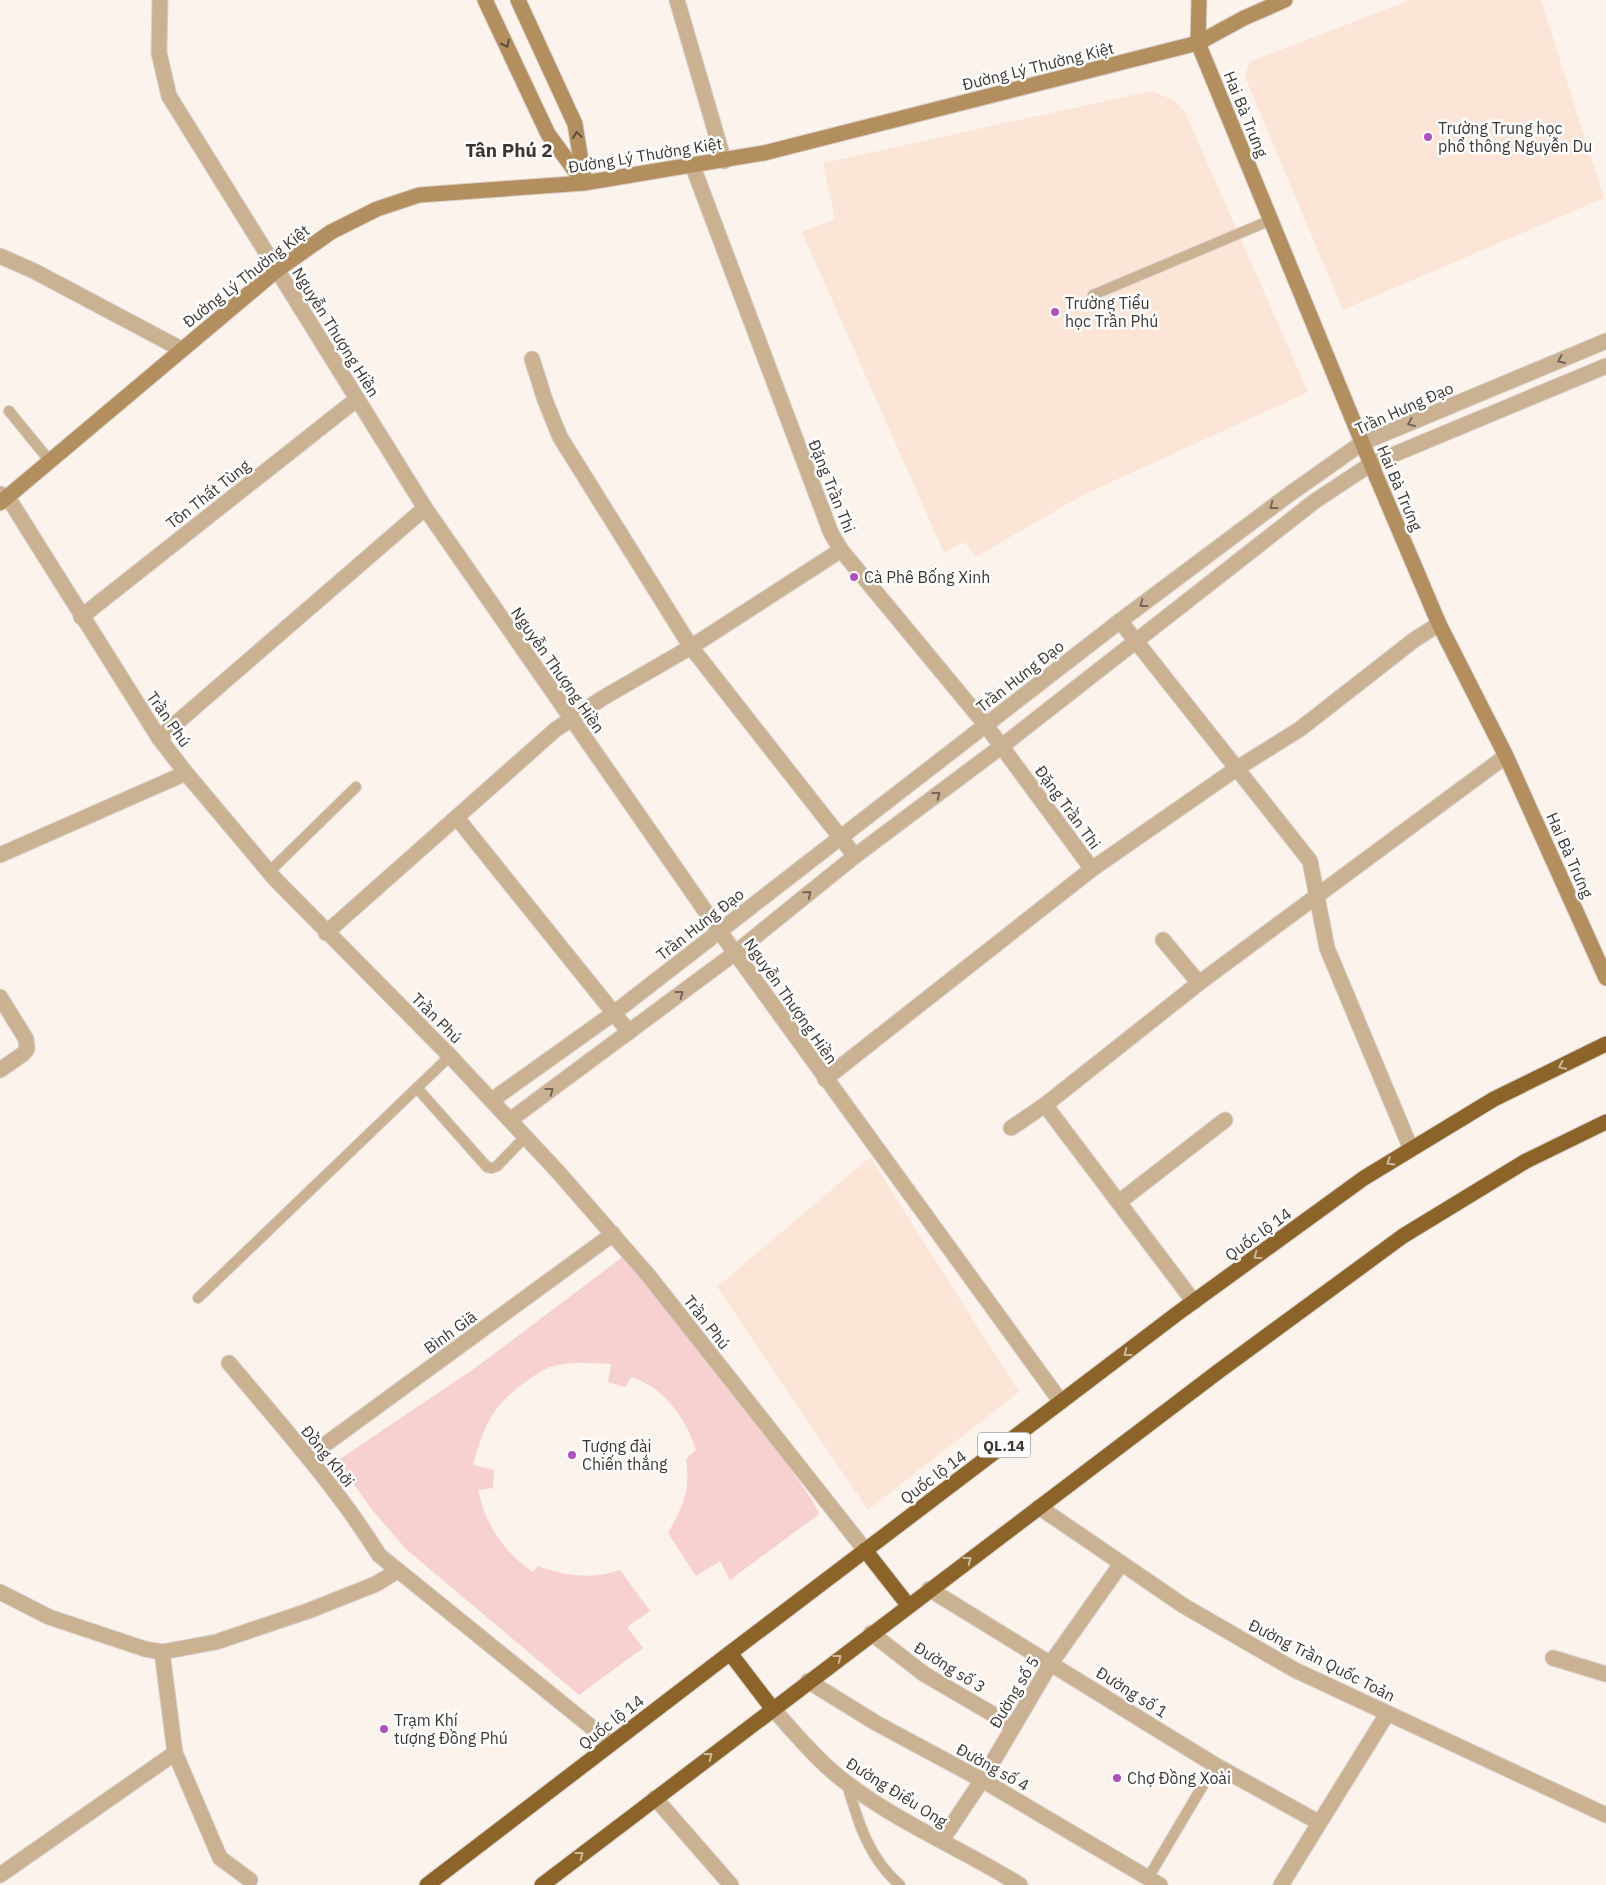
<svg xmlns="http://www.w3.org/2000/svg" width="1606" height="1885" viewBox="0 0 1606 1885" font-family="'IBM Plex Sans',sans-serif">
  <style>
    .built { fill: #fce5d7 }
    .green { fill: #f7d0d0 }
    .lines { fill: none; stroke-linecap: round; stroke-linejoin: round }
    .lane-casing { stroke: #dad1cb; stroke-width: 12 }
    .street-casing { stroke: #dad1cb; stroke-width: 17 }
    .secondary-casing { stroke: #dad1cb; stroke-width: 17 }
    .highway-casing { stroke: #dad1cb; stroke-width: 17 }
    .lane { stroke: #cab192; stroke-width: 10 }
    .street { stroke: #cab192; stroke-width: 15 }
    .secondary { stroke: #b38f5f; stroke-width: 15 }
    .highway { stroke: #8c6429; stroke-width: 15 }
    .oneway { stroke: #5a4c3d }
    .oneway2 { stroke: #756758 }
    .oneway3 { stroke: #cbb99f }
    .poi-dot { fill: #ad51bc; stroke: #fff; stroke-width: 2 }
    .labels { text-anchor: middle; dominant-baseline: central; stroke-width: 5; stroke-linejoin: round; paint-order: stroke }
    .shield { fill: #fff; stroke: #767270; stroke-width: 1 }
    .shield-label { font-size: 15px; font-weight: bold; fill: #3c3632 }
    .street-label { font-size: 16px; fill: #3c3632; stroke: #fff }
    .poi-label { font-size: 16px; fill: #3c3632; stroke: #fff; text-anchor: start }
    .quarter-label { font-size: 19px; font-weight: bold; fill: #3c3632; stroke: #fff }
  </style>
  <rect width="100%" height="100%" fill="#fdf3ed"/>
  <g class="built">
    <polygon points="1410,0 1541,0 1604,198 1343,310 1245,77 1249,62"/>
    <polygon points="1151,91 1174,100 1185,112 1308,392 1081,496 976,557 964,542 944,553 802,232 835,219 823,163"/>
    <polygon points="870,1157 1019,1392 868,1510 717,1287"/>
  </g>
  <path class="green" d="M624,1256L771,1441L812,1500L819,1514L730,1580L720,1561L696,1576L668,1533C683,1505 691,1491 686,1459L696,1450C685,1417 665,1389 632,1377L625,1387L608,1382L611,1364C592,1363 573,1361 554,1366C543,1368 533,1377 524,1383C491,1407 484,1427 473,1465L494,1470L493,1488L478,1490C486,1526 503,1551 533,1572L538,1566C565,1576 592,1580 620,1570L650,1611L627,1627L643,1648L579,1695L406,1549L373,1511L337,1461L475,1368Z"/>
  <g class="lines">
    <g class="lane-casing">
      <g id="lane">
        <polyline points="1093,295 1271,220"/>
        <polyline points="9,411 49,460"/>
        <polyline points="269,872 356,787"/>
        <polyline points="417,1088 487,1167 492,1168 497,1166 526,1136"/>
        <polyline points="198,1298 450,1056"/>
        <path d="M847,1784C858,1822 869,1859 900,1885"/>
        <polyline points="1148,1878 1215,1765"/>
      </g>
    </g>
    <g class="street-casing">
      <g id="street">
        <polyline points="160,0 159,53 169,96 425,508 720,932 1061,1402"/>
        <polyline points="677,0 724,161"/>
        <polyline points="693,167 831,533 841,550 985,724 1092,869"/>
        <polyline points="0,256 34,271 181,349"/>
        <polyline points="532,359 545,400 560,437 691,647 855,856"/>
        <polyline points="0,494 7,496 159,738 186,773 275,879 450,1056 559,1173 648,1275 865,1550"/>
        <polyline points="81,617 357,399"/>
        <polyline points="1120,621 1310,861 1327,948 1411,1149"/>
        <polyline points="159,738 425,508"/>
        <polyline points="457,818 629,1032"/>
        <polyline points="0,855 186,773"/>
        <polyline points="326,933 555,730 601,699 691,647 841,550"/>
        <polyline points="1163,940 1199,983"/>
        <polyline points="0,997 26,1039 27,1049 23,1054 0,1070"/>
        <polyline points="825,1079 1092,869 1236,769 1300,729 1414,640 1439,624"/>
        <polyline points="492,1100 614,1013 1120,621 1291,493 1362,443 1606,341"/>
        <polyline points="1045,1105 1194,1302"/>
        <polyline points="510,1120 735,953 855,856 1002,746 1315,501 1371,464 1606,366"/>
        <polyline points="1011,1128 1045,1105 1199,983 1506,756"/>
        <polyline points="1119,1202 1225,1120"/>
        <path d="M229,1363C281,1425 336,1486 379,1555L611,1743"/>
        <polyline points="308,1457 613,1234"/>
        <polyline points="1039,1507 1184,1606 1295,1670 1606,1815"/>
        <polyline points="929,1589 1215,1765 1318,1822"/>
        <polyline points="0,1592 49,1617 145,1649 162,1652 216,1642 308,1611 376,1584 397,1571"/>
        <polyline points="871,1633 924,1674 1013,1726"/>
        <polyline points="162,1652 175,1753 220,1858 250,1880"/>
        <polyline points="1553,1658 1606,1674"/>
        <polyline points="808,1681 876,1723 982,1780 1160,1885"/>
        <path d="M772,1708C796,1734 819,1763 848,1784C901,1824 964,1850 1020,1885"/>
        <polyline points="655,1798 731,1885"/>
        <polyline points="942,1840 982,1780 1051,1663 1121,1564"/>
        <polyline points="0,1875 175,1753"/>
        <polyline points="1281,1885 1387,1714"/>
      </g>
    </g>
    <g class="secondary-casing">
      <g id="secondary">
        <polyline points="485,0 548,134 584,183"/>
        <polyline points="518,0 575,124 584,179"/>
        <polyline points="1199,0 1198,43 1371,464 1439,624 1506,756 1606,978"/>
        <polyline points="0,503 277,270 331,232 377,209 419,195 584,183 764,153 1198,43 1244,18 1285,0"/>
      </g>
    </g>
    <g class="highway-casing">
      <g id="highway">
        <polyline points="865,1550 908,1605"/>
        <polyline points="730,1653 772,1708"/>
        <polyline points="427,1885 730,1653 1178,1313 1364,1178 1494,1099 1606,1044"/>
        <polyline points="542,1885 1219,1371 1403,1236 1526,1161 1606,1122"/>
      </g>
    </g>
    <use href="#lane" class="lane"/>
    <use href="#street" class="street"/>
    <use href="#secondary" class="secondary"/>
    <use href="#highway" class="highway"/>
  </g>
  <defs><path id="oneway-chevron" d="M-2-3.5L2.5 0L-2 3.5" fill="none" stroke-width="1.6" stroke-linecap="round" stroke-linejoin="round" transform="scale(1.25)"/></defs>
  <g class="oneway">
    <use href="#oneway-chevron" transform="translate(506 44) rotate(65)"/>
    <use href="#oneway-chevron" transform="translate(577 135) rotate(-98)"/>
  </g>
  <g class="oneway2">
    <use href="#oneway-chevron" transform="translate(1561 360) rotate(157)"/>
    <use href="#oneway-chevron" transform="translate(1411 423) rotate(157)"/>
    <use href="#oneway-chevron" transform="translate(1273 506) rotate(143)"/>
    <use href="#oneway-chevron" transform="translate(1143 604) rotate(143)"/>
    <use href="#oneway-chevron" transform="translate(937 795) rotate(-37)"/>
    <use href="#oneway-chevron" transform="translate(808 894) rotate(-39)"/>
    <use href="#oneway-chevron" transform="translate(680 994) rotate(-37)"/>
    <use href="#oneway-chevron" transform="translate(550 1091) rotate(-37)"/>
  </g>
  <g class="oneway3">
    <use href="#oneway-chevron" transform="translate(1562 1066) rotate(154)"/>
    <use href="#oneway-chevron" transform="translate(1390 1162) rotate(149)"/>
    <use href="#oneway-chevron" transform="translate(1257 1256) rotate(144)"/>
    <use href="#oneway-chevron" transform="translate(1127 1353) rotate(143)"/>
    <use href="#oneway-chevron" transform="translate(968 1560) rotate(-37)"/>
    <use href="#oneway-chevron" transform="translate(838 1658) rotate(-37)"/>
    <use href="#oneway-chevron" transform="translate(709 1756) rotate(-38)"/>
    <use href="#oneway-chevron" transform="translate(580 1855) rotate(-38)"/>
  </g>
  <g class="poi-dot">
    <circle cx="1428" cy="137" r="5"/>
    <circle cx="1055" cy="312" r="5"/>
    <circle cx="854" cy="577" r="5"/>
    <circle cx="572" cy="1455" r="5"/>
    <circle cx="384" cy="1729" r="5"/>
    <circle cx="1117" cy="1778" r="5"/>
  </g>
  <g class="labels">
    <rect class="shield" x="978" y="1432.5" width="52" height="25" rx="4"/>
    <g class="shield-label">
      <text x="1004" y="1445">QL.14</text>
    </g>
    <g class="street-label">
      <text transform="translate(1038 66) rotate(-14)">Đường Lý Thường Kiệt</text>
      <text transform="translate(1246 114) rotate(68)">Hai Bà Trưng</text>
      <text transform="translate(645 155) rotate(-9)">Đường Lý Thường Kiệt</text>
      <text transform="translate(246 276) rotate(-38)">Đường Lý Thường Kiệt</text>
      <text transform="translate(336 332) rotate(58)">Nguyễn Thượng Hiền</text>
      <text transform="translate(1404 408) rotate(-24)">Trần Hưng Đạo</text>
      <text transform="translate(832 486) rotate(68)">Đặng Trần Thi</text>
      <text transform="translate(1400 488) rotate(67)">Hai Bà Trưng</text>
      <text transform="translate(208 494) rotate(-38)">Tôn Thất Tùng</text>
      <text transform="translate(558 670) rotate(55)">Nguyễn Thượng Hiền</text>
      <text transform="translate(1020 676) rotate(-38)">Trần Hưng Đạo</text>
      <text transform="translate(169 719) rotate(55)">Trần Phú</text>
      <text transform="translate(1068 807) rotate(54)">Đặng Trần Thi</text>
      <text transform="translate(1570 855) rotate(66)">Hai Bà Trưng</text>
      <text transform="translate(700 924) rotate(-38)">Trần Hưng Đạo</text>
      <text transform="translate(791 1001) rotate(55)">Nguyễn Thượng Hiền</text>
      <text transform="translate(437 1018) rotate(45)">Trần Phú</text>
      <text transform="translate(1258 1234) rotate(-36)">Quốc lộ 14</text>
      <text transform="translate(707 1322) rotate(52)">Trần Phú</text>
      <text transform="translate(450 1332) rotate(-36)">Bình Giã</text>
      <text transform="translate(328 1456) rotate(51)">Đồng Khởi</text>
      <text transform="translate(933 1477) rotate(-37)">Quốc lộ 14</text>
      <text transform="translate(1322 1660) rotate(27)">Đường Trần Quốc Toản</text>
      <text transform="translate(950 1667) rotate(32)">Đường số 3</text>
      <text transform="translate(1014 1692) rotate(-59)">Đường số 5</text>
      <text transform="translate(1132 1692) rotate(32)">Đường số 1</text>
      <text transform="translate(611 1722) rotate(-38)">Quốc lộ 14</text>
      <text transform="translate(993 1767) rotate(29)">Đường số 4</text>
      <text transform="translate(897 1792) rotate(32)">Đường Điểu Ong</text>
    </g>
    <g class="poi-label">
      <text x="1438" y="128">Trường Trung học<tspan x="1438" dy="18">phổ thông Nguyễn Du</tspan></text>
      <text x="1065" y="303">Trường Tiểu<tspan x="1065" dy="18">học Trần Phú</tspan></text>
      <text x="864" y="577">Cà Phê Bống Xinh</text>
      <text x="582" y="1446">Tượng đài<tspan x="582" dy="18">Chiến thắng</tspan></text>
      <text x="394" y="1720">Trạm Khí<tspan x="394" dy="18">tượng Đồng Phú</tspan></text>
      <text x="1127" y="1778">Chợ Đồng Xoài</text>
    </g>
    <g class="quarter-label">
      <text x="509" y="150">Tân Phú 2</text>
    </g>
  </g>
</svg>
